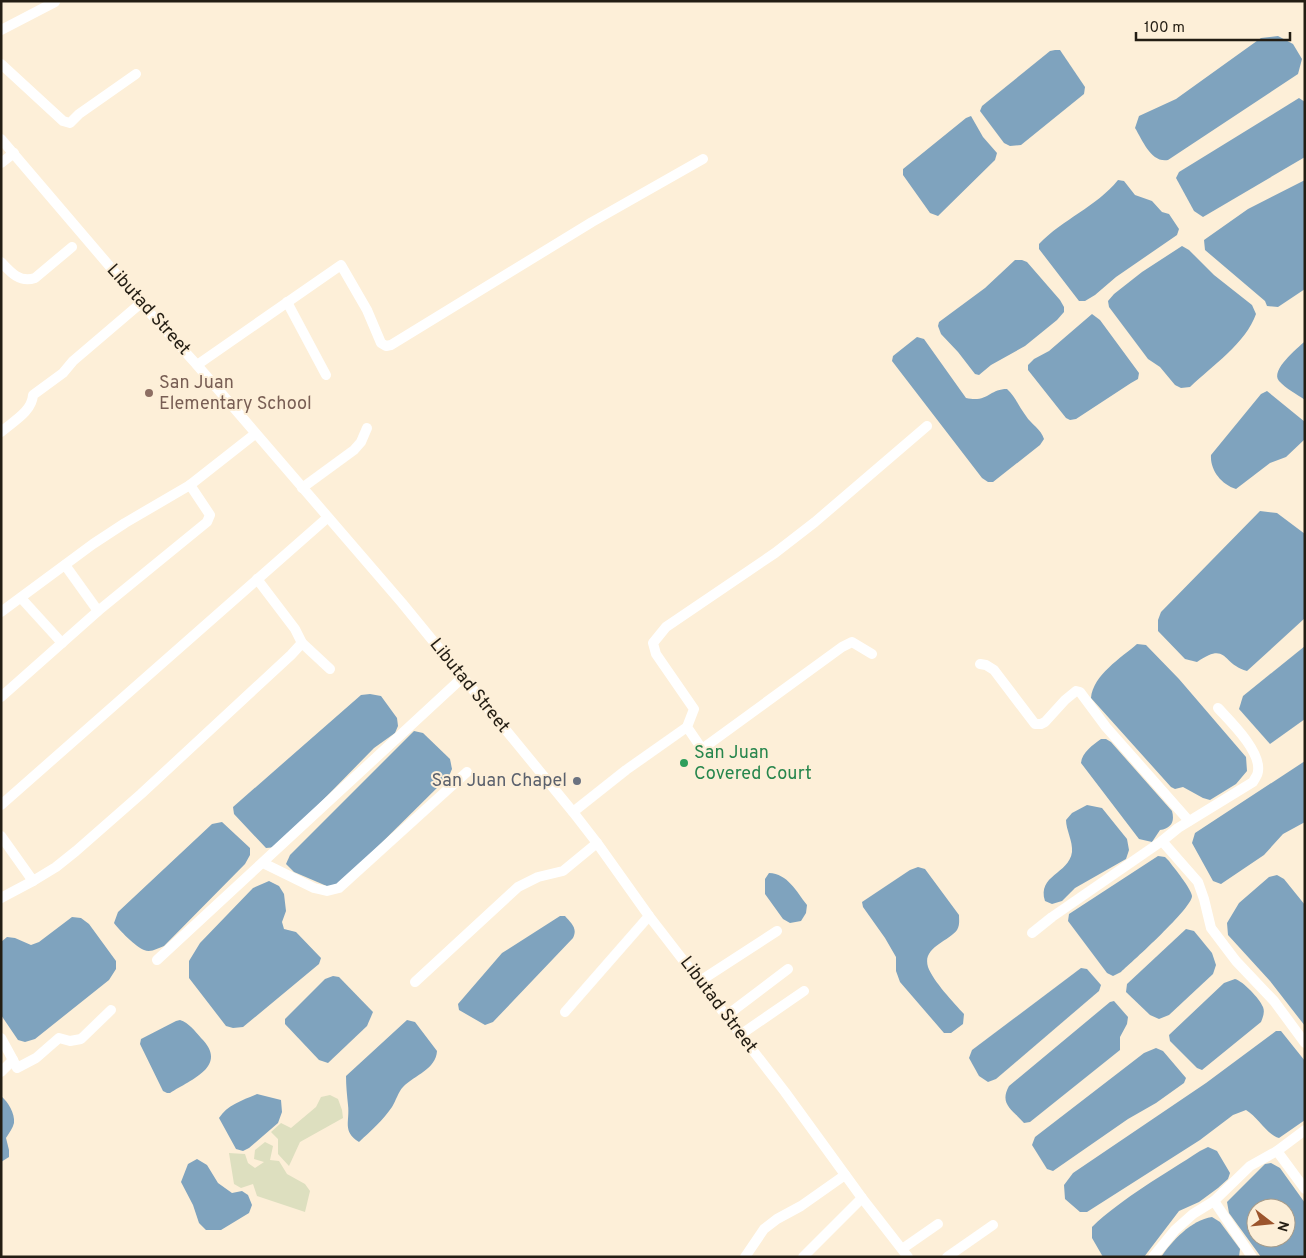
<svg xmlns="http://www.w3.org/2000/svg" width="1306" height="1258" viewBox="0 0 1306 1258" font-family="Overpass,sans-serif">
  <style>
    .green { fill: #dddfbf }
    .water { fill: #7fa3be; fill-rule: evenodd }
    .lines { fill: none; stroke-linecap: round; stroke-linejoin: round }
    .street { stroke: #fff; stroke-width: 10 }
    .education-dot { fill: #8d6e63; stroke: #fdefd8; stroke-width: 2 }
    .leisure-dot { fill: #2e9e5b; stroke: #fdefd8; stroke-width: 2 }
    .worship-dot { fill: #6b7280; stroke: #fdefd8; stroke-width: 2 }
    .labels { text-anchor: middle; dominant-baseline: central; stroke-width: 4; stroke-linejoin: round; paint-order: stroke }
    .street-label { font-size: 18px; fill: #231d13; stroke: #fdefd8 }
    .education-label { font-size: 18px; fill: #785e54; stroke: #fdefd8; text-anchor: start }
    .leisure-label { font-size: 18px; fill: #27864d; stroke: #fdefd8; text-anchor: start }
    .worship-label { font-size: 18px; fill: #5b616d; stroke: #fdefd8; text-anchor: end }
  </style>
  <rect width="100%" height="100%" fill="#fdefd8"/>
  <g class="green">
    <polygon points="330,1095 338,1099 342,1110 343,1118 300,1142 289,1166 278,1154 278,1139 271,1132 281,1123 291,1128 316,1107 321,1097"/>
    <polygon points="265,1142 273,1146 270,1160 279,1161 287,1174 305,1184 310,1191 305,1212 257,1196 253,1184 241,1188 234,1184 229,1153 245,1154 248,1163 255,1168 264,1162 254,1159 255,1150"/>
  </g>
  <g class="water">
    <path d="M1278,36L1293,44L1302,59L1298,74L1168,160C1151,163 1143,141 1135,128L1139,116L1176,99L1261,38Z"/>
    <polygon points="1055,50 1060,50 1085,87 1084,94 1021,145 1010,146 1004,143 980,111 982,106 1050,51"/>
    <polygon points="1299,98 1305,102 1305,157 1203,217 1194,211 1176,178 1179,172"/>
    <polygon points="971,116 983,137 997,153 995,160 938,216 930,213 903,175 903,169 966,118"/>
    <path d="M1118,180L1124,181L1135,195L1152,201L1162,212L1169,214L1179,229L1177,235L1116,277L1095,295L1085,301H1079L1039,249V244C1063,219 1096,207 1118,180Z"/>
    <polygon points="1305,180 1305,289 1278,307 1267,306 1265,301 1205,250 1204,240 1248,209"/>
    <path d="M1182,246L1189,250L1214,275L1252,305L1256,314C1246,343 1212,366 1190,387L1181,388L1175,385L1160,367L1148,359L1109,307L1108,301L1114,294L1142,272Z"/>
    <polygon points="1022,260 1027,262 1060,300 1064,307 1064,312 1057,320 1025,346 991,365 979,375 975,374 958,352 941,334 938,326 939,322 985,288 1015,260"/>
    <polygon points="1092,314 1100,320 1139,373 1138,379 1131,383 1076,419 1070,420 1066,418 1028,370 1028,365 1034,359 1049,351"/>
    <path d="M917,337L924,339L966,398C988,403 989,389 1007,389C1015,396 1019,407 1026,416C1031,424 1041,429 1044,439L1040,445L993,482H988L982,478L892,361L893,356Z"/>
    <path d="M1305,341V400C1297,394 1286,389 1279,381C1270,370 1297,349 1305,341Z"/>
    <path d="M1267,391L1305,422V439L1286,457L1270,463L1236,489C1221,484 1210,470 1211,455L1261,394Z"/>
    <path d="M1260,511L1277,513L1305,534V618L1247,671C1221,664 1228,641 1197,662L1185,659L1158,631V620L1161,612Z"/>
    <path d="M1137,644L1146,645L1179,679L1246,757L1247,771L1236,784L1210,800L1203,798L1183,787L1175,789L1171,787L1091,698C1093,675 1121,658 1137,644Z"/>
    <polygon points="1305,646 1305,719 1270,744 1239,709 1243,696"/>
    <polygon points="370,694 381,696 397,718 398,726 395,733 374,748 277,847 266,848 234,814 233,807 361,695"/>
    <polygon points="414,731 423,733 450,759 452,769 449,776 341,883 329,887 294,872 286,864 290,855"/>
    <path d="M1101,739H1106L1111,742L1172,811C1175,822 1171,828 1160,830L1152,842L1139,839L1081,763C1082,752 1093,745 1101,739Z"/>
    <polygon points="1305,761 1305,822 1283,834 1264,855 1221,884 1213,881 1192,843 1195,833"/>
    <path d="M1087,805L1102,808L1127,839L1129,850L1126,859L1075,888L1062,901L1052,904L1045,901C1037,875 1069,874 1072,852C1073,841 1066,830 1066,820L1072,813Z"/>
    <path d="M222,822L250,848V855L245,864L164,946C158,948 151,953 144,950C136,947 119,930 114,923L118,912L212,824Z"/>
    <path d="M1158,856L1165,857L1169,861C1174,868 1191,888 1192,896C1192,908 1133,961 1121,972L1113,976L1107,973L1068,921L1069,914Z"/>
    <path d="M918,867L925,869L959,915C959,920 960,925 957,930C948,942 922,947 928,967C933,981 954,1003 964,1014L963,1024L951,1033H944L900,982L896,971V957L885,938L863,907L862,902L910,870Z"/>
    <path d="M769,873C788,874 796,891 807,905L806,913L801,921L790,923L783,919L765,894V879Z"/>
    <polygon points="1277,875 1284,879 1305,905 1305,1026 1270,981 1228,935 1227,923 1239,903 1269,877"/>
    <polygon points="269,881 279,886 284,894 286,911 282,922 284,929 296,932 321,958 319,964 243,1027 233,1028 226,1026 189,978 189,961 200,943 253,888"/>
    <path d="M560,916H565C571,923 578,928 573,938L493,1022L485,1025L459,1010L458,1004L502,953Z"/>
    <polygon points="72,917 81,918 89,924 116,961 116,969 109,980 35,1039 25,1042 18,1040 1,1015 1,942 7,937 15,938 31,945 39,942"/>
    <polygon points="1186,929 1194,931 1212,953 1216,965 1213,974 1169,1015 1159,1019 1150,1015 1126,992 1127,984"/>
    <polygon points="1081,968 1087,969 1101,985 1099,991 996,1079 988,1082 979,1076 969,1058 972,1050"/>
    <polygon points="333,976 339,977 373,1012 367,1026 328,1063 319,1060 285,1024 285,1019 325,979"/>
    <path d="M1235,979C1243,981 1260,999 1263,1007C1265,1012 1263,1017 1261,1022L1202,1070L1197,1068L1170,1041L1169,1035L1224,983Z"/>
    <path d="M1114,1001L1128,1017L1127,1024L1120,1037V1050L1030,1122L1024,1123C1012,1109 999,1104 1009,1086L1110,1002Z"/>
    <path d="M180,1020C189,1023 195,1031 201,1038C229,1066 192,1079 170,1093H167L163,1091L140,1044L141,1039L176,1021Z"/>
    <path d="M407,1020L415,1022L437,1051C436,1069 415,1075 403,1087C398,1092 396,1101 392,1107C383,1120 371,1131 359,1142C342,1131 350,1122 348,1105C347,1095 346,1086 346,1076Z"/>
    <path d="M1276,1031H1281L1305,1061V1120L1279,1138C1266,1134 1258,1117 1246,1110L1233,1115L1200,1140L1087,1212H1080L1065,1199L1064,1185L1073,1173L1206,1083Z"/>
    <polygon points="1156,1048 1163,1051 1186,1078 1184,1083 1156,1103 1128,1119 1053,1171 1047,1169 1032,1145 1035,1137 1144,1053"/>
    <path d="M257,1094L281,1100L282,1112L278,1123L249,1148L243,1151L236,1149L219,1118C227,1105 243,1100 257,1094Z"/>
    <path d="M1,1096C8,1102 15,1113 14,1123C13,1128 9,1133 6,1138L9,1150V1157L1,1162Z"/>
    <path d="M1208,1147L1217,1151L1230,1173L1228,1179L1218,1188L1199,1202L1179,1211L1144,1257H1103L1092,1238V1227C1122,1198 1165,1174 1200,1151Z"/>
    <polygon points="197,1159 207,1165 218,1183 232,1193 242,1191 248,1195 252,1205 249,1213 221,1230 206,1230 199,1223 193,1205 181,1182 188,1164"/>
    <path d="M1271,1163L1280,1168L1305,1203V1257H1261L1229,1213L1227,1202L1265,1164ZM1256,1208H1286V1238H1256Z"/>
    <path d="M1212,1217L1220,1222L1240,1249L1239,1257H1161C1172,1241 1191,1220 1212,1217Z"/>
  </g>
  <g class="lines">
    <g class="street">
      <polyline points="1,30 55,2"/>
      <polyline points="1,64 63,121 70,123 79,114 136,74"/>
      <polyline points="1,139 141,303 197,365 402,603 573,812 597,843 649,916 785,1092 862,1198 908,1257"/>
      <polyline points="1,163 14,153"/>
      <path d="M1,262C11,273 20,283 35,278L72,247"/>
      <polyline points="287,302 326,375"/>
      <polyline points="197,365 341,265 367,310 381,343 386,346 391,345 592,222 703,159"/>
      <path d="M1,432C12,422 32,412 33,395L63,373L73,361L141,303"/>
      <polyline points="302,488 354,450 361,442 367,428"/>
      <polyline points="65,565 98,611"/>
      <polyline points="21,598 62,643"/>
      <polyline points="1,612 93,544 125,523 190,485 255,434"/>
      <polyline points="302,643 330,669"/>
      <polyline points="872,654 852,642 842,647 702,749 687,727 694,709 656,654 653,643 666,627 775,553 815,522 927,426"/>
      <polyline points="980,664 986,665 994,670 1035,724 1041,724 1045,722 1065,700 1076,691 1080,692 1106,727 1189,821"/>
      <polyline points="1,697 98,611 207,522 210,515 190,485"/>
      <path d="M1218,708C1231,722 1261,751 1258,771C1258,775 1255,778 1253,782L1178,828L1162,841L1198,882L1204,899L1211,928L1236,961L1274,1001L1305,1043"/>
      <polyline points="1,805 327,518"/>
      <polyline points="573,812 626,770 687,727"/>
      <polyline points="1,836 33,881 56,867 76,851 141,794 291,655 302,643 295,629 257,579"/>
      <polyline points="263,863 314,888 327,891 339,888 467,772"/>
      <polyline points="1,898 33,881"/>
      <polyline points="1032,933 1052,917 1162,841"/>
      <polyline points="157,960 462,678"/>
      <polyline points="700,981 777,931"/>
      <polyline points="415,982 518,887 538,877 563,871 597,843"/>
      <polyline points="565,1012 649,916"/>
      <polyline points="726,1016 788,969"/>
      <polyline points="740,1035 804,991"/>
      <polyline points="1,1038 13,1060 1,1072"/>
      <polyline points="13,1060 17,1068 36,1058 59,1038 70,1041 81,1039 111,1010"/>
      <polyline points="1305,1130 1277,1151 1305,1189"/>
      <polyline points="1214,1201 1252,1257"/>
      <polyline points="902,1249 938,1224"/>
      <polyline points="745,1257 764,1229 777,1219 801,1206 845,1175"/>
      <polyline points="803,1257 862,1198"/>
      <polyline points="947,1257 993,1225"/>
      <polyline points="1153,1257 1175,1230 1193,1214 1214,1201 1250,1166 1277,1151"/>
    </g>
  </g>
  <circle class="education-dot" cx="149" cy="393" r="5"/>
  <circle class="leisure-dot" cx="684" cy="763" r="5"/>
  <circle class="worship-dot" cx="577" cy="781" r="5"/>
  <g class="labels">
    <g class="street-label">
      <text transform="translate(148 310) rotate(48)">Libutad Street</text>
      <text transform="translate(469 686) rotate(51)">Libutad Street</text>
      <text transform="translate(718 1005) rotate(53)">Libutad Street</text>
    </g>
    <g class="education-label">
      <text x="159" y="383">San Juan<tspan x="159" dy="21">Elementary School</tspan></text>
    </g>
    <g class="leisure-label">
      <text x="694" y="753">San Juan<tspan x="694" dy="21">Covered Court</tspan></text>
    </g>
    <g class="worship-label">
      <text x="567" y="781">San Juan Chapel</text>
    </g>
  </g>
  <rect width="1306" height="1258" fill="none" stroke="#231d13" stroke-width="5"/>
  <g transform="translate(1271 1223) rotate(106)"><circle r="24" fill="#fdefd8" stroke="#a69b89"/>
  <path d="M0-4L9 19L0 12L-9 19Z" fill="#9c552d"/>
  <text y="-8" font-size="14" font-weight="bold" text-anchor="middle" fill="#231d13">N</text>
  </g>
  <path d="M1136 32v8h154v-8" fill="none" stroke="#231d13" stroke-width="2.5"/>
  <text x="1144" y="32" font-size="15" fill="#231d13" stroke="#fdefd8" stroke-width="4" paint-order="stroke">100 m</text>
</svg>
